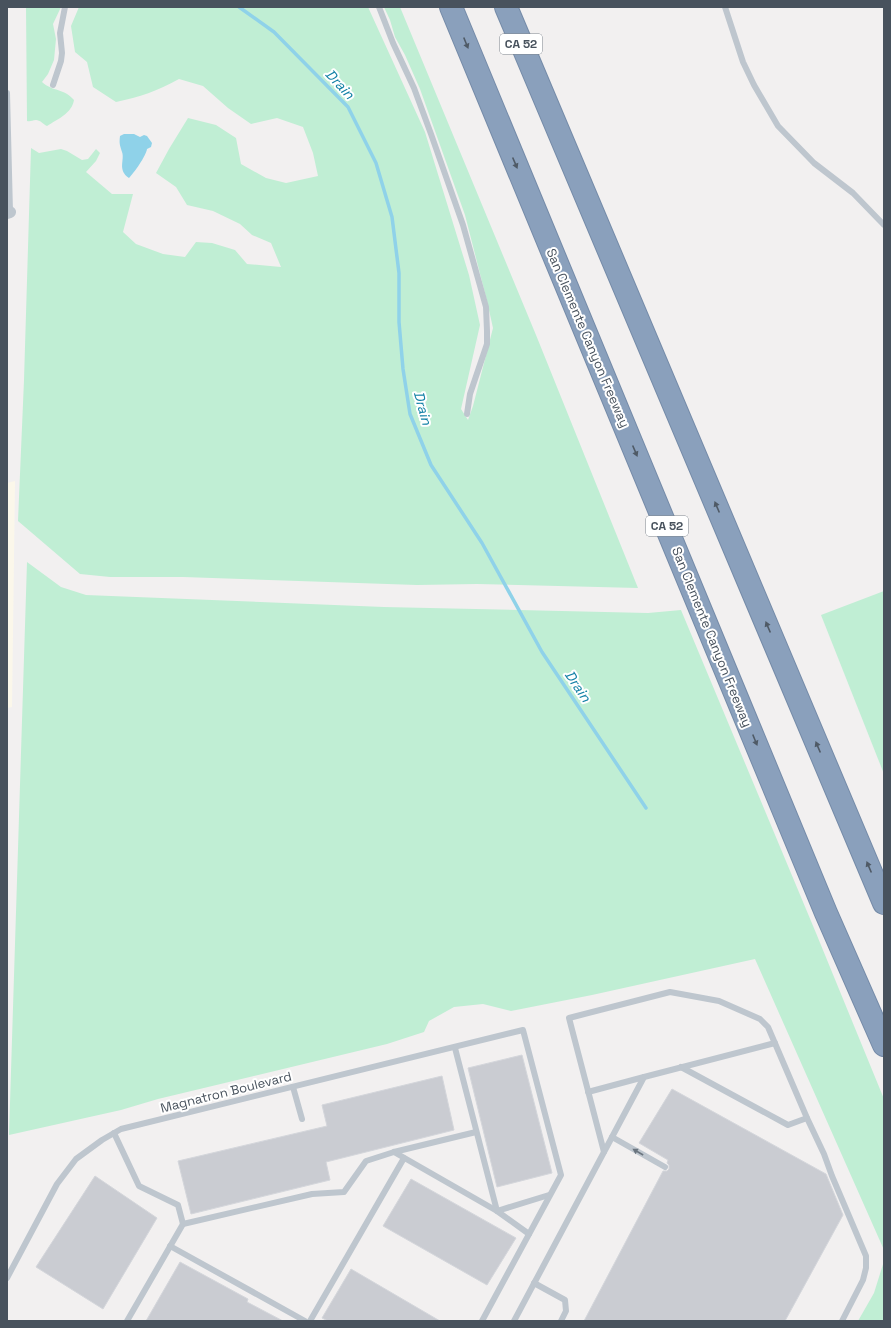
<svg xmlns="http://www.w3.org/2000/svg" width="891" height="1328" viewBox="0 0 891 1328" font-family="'Space Grotesk',sans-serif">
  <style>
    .commercial { fill: #fbf7ea }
    .green { fill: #c0eed4 }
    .water { fill: #8fd2e9 }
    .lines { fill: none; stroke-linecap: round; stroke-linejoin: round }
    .stream { stroke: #8fd2e9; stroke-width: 3.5 }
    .building { fill: #caccd2; stroke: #d4d6db }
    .highway-casing { stroke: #758ba8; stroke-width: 24 }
    .lane { stroke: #bec6ce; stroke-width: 6 }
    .street { stroke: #bec6ce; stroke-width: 12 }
    .highway { stroke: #8aa0bc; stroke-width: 22 }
    .oneway { fill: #4f5a66 }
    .oneway2 { fill: #6b757f }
    .labels { text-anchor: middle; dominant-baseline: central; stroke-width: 4; stroke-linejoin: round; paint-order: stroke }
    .shield { fill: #fff; stroke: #7f868e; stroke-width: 1 }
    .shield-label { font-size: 12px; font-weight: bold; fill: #48525d }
    .street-label { font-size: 13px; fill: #48525d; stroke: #fff }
    .water-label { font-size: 14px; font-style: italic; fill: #1280a6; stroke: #fff }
  </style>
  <rect width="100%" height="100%" fill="#f2f0f0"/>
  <polygon class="commercial" points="15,481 12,707 7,708 7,483"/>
  <g class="green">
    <path d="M26,7H61L53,24L56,39L54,60L48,74L42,82C53,92 64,88 74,100C72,113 58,119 47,126C43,124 40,120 36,120C32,120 31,122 27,121Z"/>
    <path d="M79,7H368L425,132L469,275L480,325L461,409L468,420L473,406L493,328L487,301L465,215L420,89L405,55L395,37L390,20L384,7H400L536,335L638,588L477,584L417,585L183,577H110L80,574L18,521L24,380L31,148L39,153L61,149L67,151L82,160L88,159L96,149L100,153L96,161L86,172L112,194H133L123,232L136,244L163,254L185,257L196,242L212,243L235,250L247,264L281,267L271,243L252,235L240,224L213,211L187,205L176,187L156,173L169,149L188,118L216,125L236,138L241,164L266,178L286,183L318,176L313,153L303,127L277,118L251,124L228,108L203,86L179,79C157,91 140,97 116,102L93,87L87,62L75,52L71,26Z"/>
    <polygon points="27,562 61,587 86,595 384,607 648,613 681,610 816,933 884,1099 884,1250 755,959 592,995 511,1011 483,1004 454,1007 429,1021 424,1032 387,1044 158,1099 121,1110 9,1135"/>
    <polygon points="884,591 884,774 821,615"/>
    <polygon points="884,1261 884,1321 858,1321 874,1293"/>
  </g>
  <path class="water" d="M124,134H134L140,137L144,135L147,136L152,143L151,147L147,149C146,156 134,173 129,178C117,170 125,160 122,152C120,145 119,144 120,136Z"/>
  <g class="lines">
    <polyline class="stream" points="239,7 274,32 348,107 376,163 392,217 399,273 399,322 403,369 410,414 431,465 482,543 542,652 646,808"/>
  </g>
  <g class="building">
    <polygon points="522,1055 552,1173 497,1187 468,1068"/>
    <polygon points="442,1076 454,1130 326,1162 330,1180 191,1214 178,1161 327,1126 322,1105"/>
    <polygon points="672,1089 826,1174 843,1215 785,1321 584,1321 663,1171 667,1171 669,1169 669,1165 667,1163 668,1160 639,1143"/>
    <polygon points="95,1176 157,1218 103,1309 36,1267"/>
    <polygon points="411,1179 516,1238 487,1285 383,1226"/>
    <polygon points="180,1262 248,1299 247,1302 283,1321 146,1321"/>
    <polygon points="351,1269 440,1321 328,1321 322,1318"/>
  </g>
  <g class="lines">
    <g class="highway-casing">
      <g id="highway">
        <polyline points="451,7 826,913 884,1045"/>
        <polyline points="506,7 884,903"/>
      </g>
    </g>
    <g class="lane">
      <polyline points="379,7 393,43 414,88 431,134 463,225 486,307 487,331 487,344 470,394 467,414"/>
      <polyline points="725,7 743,62 754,85 778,126 814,163 853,193 884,225"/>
      <polyline points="53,85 61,61 62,53 60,33 65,7"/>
      <polyline points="7,93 10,212"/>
      <polyline points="455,1048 497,1211 549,1195"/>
      <polyline points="681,1067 788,1125 807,1118"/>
      <polyline points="293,1087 302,1119"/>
      <polyline points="588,1092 644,1077"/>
      <polyline points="114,1133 139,1186 178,1205 183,1224"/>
      <polyline points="612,1137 665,1167"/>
      <polyline points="394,1152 497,1211 529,1234"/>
      <polyline points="604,1152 569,1018 670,992 719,1001 760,1019 768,1027 807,1118 824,1154 832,1176 866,1256 866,1268 863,1280 842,1321"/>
      <polyline points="170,1246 305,1321"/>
      <polyline points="7,1278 57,1184 76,1159 102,1140 121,1129 523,1030 561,1175 482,1321"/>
      <polyline points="534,1283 565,1300 566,1311 561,1321"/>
      <polyline points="127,1321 183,1224 312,1194 344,1192 366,1161 394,1152 476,1132"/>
      <polyline points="310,1321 404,1158"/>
      <polyline points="514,1321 644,1077 775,1043"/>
    </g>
    <polyline class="street" points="7,213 10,212"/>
    <use href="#highway" class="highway"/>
  </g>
  <defs><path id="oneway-solid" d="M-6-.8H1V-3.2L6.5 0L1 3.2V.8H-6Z"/></defs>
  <g class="oneway">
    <use href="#oneway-solid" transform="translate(466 43) rotate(68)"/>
    <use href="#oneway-solid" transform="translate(515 163) rotate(67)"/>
    <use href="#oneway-solid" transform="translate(635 451) rotate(67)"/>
    <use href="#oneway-solid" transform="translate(717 507) rotate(-113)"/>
    <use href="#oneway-solid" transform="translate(768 627) rotate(-113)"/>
    <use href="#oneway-solid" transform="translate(755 740) rotate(68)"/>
    <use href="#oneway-solid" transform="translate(818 747) rotate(-113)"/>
    <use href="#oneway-solid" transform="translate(869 867) rotate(-113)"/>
  </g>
  <use class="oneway2" href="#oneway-solid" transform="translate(638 1152) rotate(-150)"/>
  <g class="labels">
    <g class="shield">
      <rect x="500" y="34" width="42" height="20" rx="3"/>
      <rect x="646" y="516" width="42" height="20" rx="3"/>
    </g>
    <g class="shield-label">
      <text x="521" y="44">CA 52</text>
      <text x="667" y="526">CA 52</text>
    </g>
    <g class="street-label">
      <text transform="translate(588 338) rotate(67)">San Clemente Canyon Freeway</text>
      <text transform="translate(712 637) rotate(68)">San Clemente Canyon Freeway</text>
      <text transform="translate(226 1092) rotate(-14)">Magnatron Boulevard</text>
    </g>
    <g class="water-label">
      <text transform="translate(340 84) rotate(47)">Drain</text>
      <text transform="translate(423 408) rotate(75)">Drain</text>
      <text transform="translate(578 686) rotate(56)">Drain</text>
    </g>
  </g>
  <rect width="891" height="1328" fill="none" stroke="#48525d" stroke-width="16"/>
</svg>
